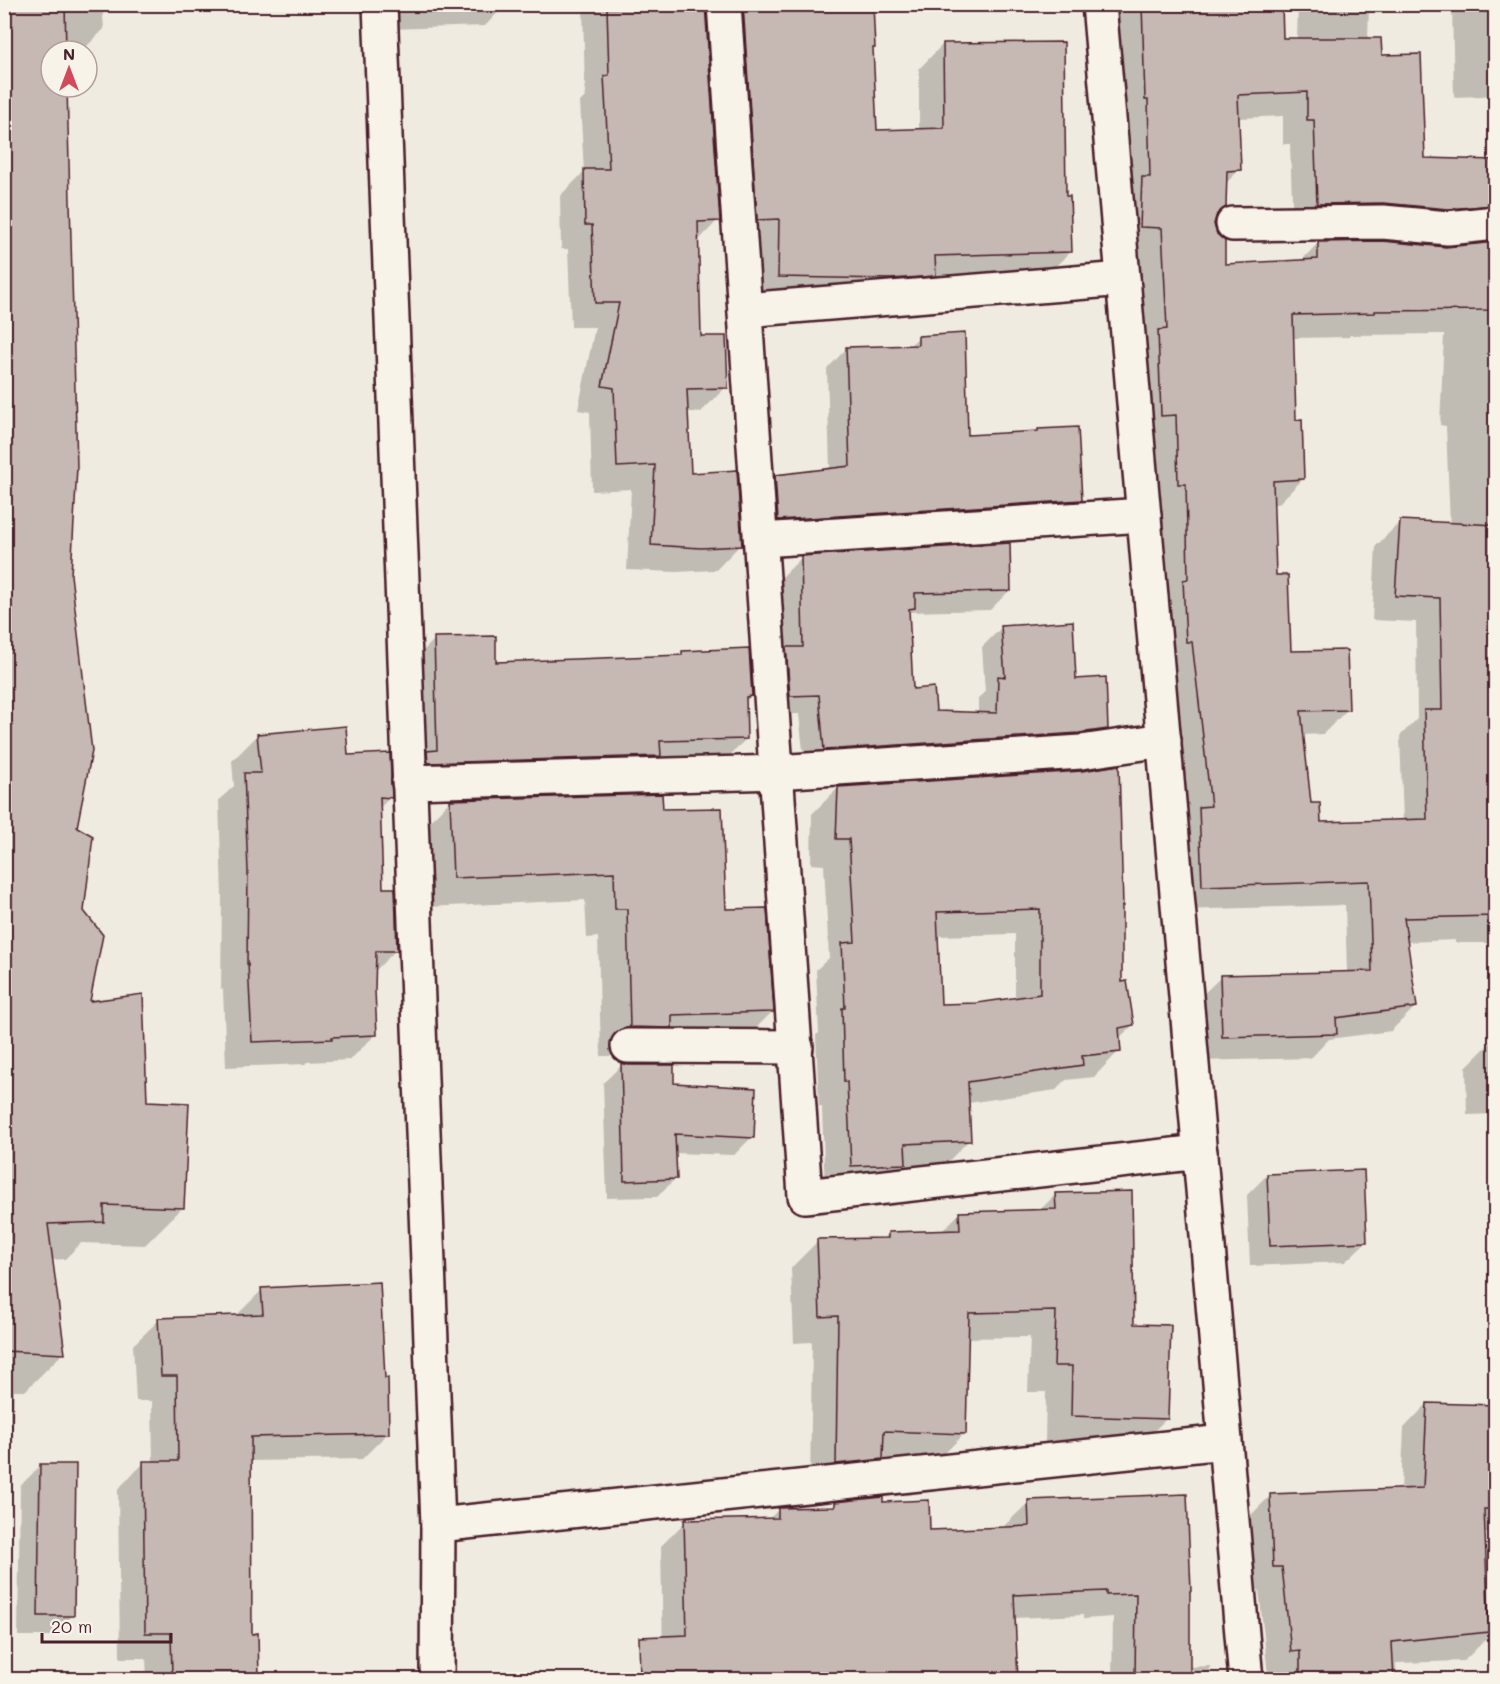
<svg xmlns="http://www.w3.org/2000/svg" width="1500" height="1684" viewBox="0 0 1500 1684" font-family="Mali,sans-serif">
  <style>
    .shadow { fill: #0003; fill-rule: evenodd }
    .building { fill: #c6b8b3; stroke: #4a1f2b; stroke-width: 1.5; fill-rule: evenodd }
    .lines { fill: none; stroke-linecap: round; stroke-linejoin: round }
    .minor-casing { stroke: #4a1f2b; stroke-width: 38 }
    .minor { stroke: #f7f3e8; stroke-width: 33 }
  </style>
  <rect width="100%" height="100%" fill="#f0ebe0"/>
  <filter id="ink" filterUnits="userSpaceOnUse"><feTurbulence type="fractalNoise" baseFrequency=".0167" numOctaves="2"/><feDisplacementMap in="SourceGraphic" scale="12" xChannelSelector="R" yChannelSelector="G"/><feConvolveMatrix kernelMatrix="1 2 1 2 8 2 1 2 1" color-interpolation-filters="sRGB"/></filter>
  <g filter="url(#ink)">
    <g class="shadow">
      <polygon points="4,4 102,4 104,29 82,51 51,51 51,87 65,87 70,575 75,828 88,1003 146,1103 183,1207 145,1245 81,1243 65,1259 51,1260 63,1353 25,1391 14,1391 12,1455 4,1463"/>
      <polygon points="387,4 506,4 485,26 388,29"/>
      <polygon points="583,4 872,4 871,49 880,214 919,146 919,69 943,44 1065,198 1071,251 1046,276 754,301 715,18 704,11 718,220 697,242 700,338 726,387 701,412 687,412 690,475 740,545 716,570 675,572 627,570 631,489 592,491 590,412 578,410 595,327 571,327 568,249 561,249 560,196 584,172 580,102 585,97"/>
      <path d="M1113,4H1250L1254,40H1297L1298,4H1369L1368,39L1380,56L1423,159L1496,161V943H1455V940L1406,942L1416,1006L1391,1031L1329,1039L1311,1058L1198,1061L1196,1001L1221,977L1347,973L1345,905L1178,910L1162,508H1154L1143,347L1138,252L1116,251ZM1283,116V144H1290L1293,228L1486,236L1489,244L1446,248L1318,243L1300,262L1223,265L1213,224L1215,216L1225,206V184L1240,169L1238,118ZM1444,334L1440,425L1446,426L1450,525L1400,522L1376,546L1372,620L1416,622L1417,719L1400,736L1403,821L1320,823L1310,804L1302,735L1323,734L1347,710L1290,653L1275,577L1272,504H1278L1303,479L1295,421L1292,338L1349,337L1350,335Z"/>
      <polygon points="1452,4 1496,4 1496,94 1482,96 1454,97"/>
      <polygon points="919,337 967,436 1036,433 1038,431 1080,500 1060,520 758,540 755,497 775,476 830,470 827,369 847,348 908,347"/>
      <polygon points="801,558 1010,590 990,610 909,612 911,691 935,713 978,714 978,698 985,692 982,647 1002,627 1107,728 1087,749 805,769 799,714 770,715 783,653 781,578"/>
      <polygon points="435,639 495,663 679,656 683,652 751,696 745,702 746,739 721,764 403,787 410,664"/>
      <polygon points="258,735 347,756 390,797 379,809 381,890 396,950 374,972 376,1034 350,1060 307,1062 305,1064 226,1067 223,989 221,989 222,897 219,800 234,786 232,761"/>
      <path d="M1082,772L1120,983L1133,1025L1118,1039L1119,1051L1094,1077L1066,1080L1056,1090L968,1103L969,1140L944,1166L899,1168L878,1189L825,1192L822,1107H819L816,1035L819,1033L816,970L829,958L824,865L811,864L812,814L838,788ZM1015,934V999L978,1005L940,1006L937,936Z"/>
      <polygon points="450,801 661,811 724,911 772,1012 743,1041 642,1056 601,1056 598,937 587,938 585,900 425,907 421,830"/>
      <polygon points="1490,1043 1496,1043 1496,1114 1467,1115 1466,1067"/>
      <polygon points="622,1065 673,1085 752,1137 734,1155 674,1153 675,1179 657,1197 607,1198 603,1083"/>
      <polygon points="1267,1175 1366,1242 1345,1262 1250,1266 1247,1195"/>
      <polygon points="1056,1194 1133,1326 1167,1418 1140,1445 1045,1442 1046,1392 1028,1392 1030,1337 967,1338 965,1433 938,1460 882,1458 855,1485 810,1490 812,1342 794,1343 791,1268 818,1241 883,1239 889,1233 941,1232 960,1213 1039,1211"/>
      <polygon points="262,1290 388,1433 362,1459 249,1461 251,1635 258,1680 147,1680 146,1658 120,1658 118,1489 144,1463 153,1463 152,1401 136,1401 133,1345 159,1320 237,1315"/>
      <polygon points="1427,1404 1496,1407 1496,1533 1483,1533 1487,1638 1464,1661 1396,1663 1397,1680 1277,1680 1277,1674 1268,1675 1259,1590 1250,1590 1247,1519 1271,1495 1401,1490 1404,1428"/>
      <polygon points="41,1465 72,1616 52,1636 18,1636 20,1486"/>
      <polygon points="1185,1495 1188,1667 1210,1666 1210,1680 1112,1680 1113,1617 1083,1619 1083,1615 1014,1618 663,1654 661,1546 685,1522 768,1520 778,1510 831,1508 836,1503 881,1503 929,1531 1005,1528 1005,1525 1029,1502"/>
      <polygon points="632,1673 632,1680 585,1680 592,1679 597,1674"/>
    </g>
    <g class="building">
      <polygon points="4,4 65,4 66,51 51,51 51,87 67,87 77,467 71,575 92,751 77,827 93,836 84,911 103,935 90,1001 143,994 147,1101 189,1103 184,1208 104,1205 104,1222 48,1224 65,1354 4,1351"/>
      <polygon points="686,4 705,4 720,221 698,222 701,336 726,336 728,388 687,389 691,473 737,470 742,546 701,548 651,545 655,465 617,467 614,388 602,386 619,303 595,303 592,225 585,225 584,169 609,169 604,76 609,75 607,8 686,6"/>
      <polygon points="743,4 873,4 875,48 873,48 877,130 944,128 943,43 1064,42 1066,196 1070,196 1072,252 935,256 936,276 891,279 778,277 779,219 757,220"/>
      <polygon points="1142,4 1282,4 1283,38 1381,38 1382,55 1421,54 1425,158 1496,160 1496,205 1448,209 1383,203 1317,204 1314,120 1307,120 1307,92 1238,95 1241,170 1227,171 1226,207 1217,214 1214,224 1217,234 1225,241 1225,264 1318,259 1318,242 1382,241 1446,247 1496,242 1496,310 1375,311 1375,313 1293,315 1296,420 1302,419 1304,479 1273,481 1276,575 1288,575 1291,651 1347,650 1349,710 1301,711 1311,803 1320,803 1321,822 1427,819 1424,710 1442,710 1440,598 1395,596 1400,520 1496,525 1496,916 1404,918 1417,1007 1336,1018 1337,1034 1222,1037 1220,975 1372,971 1369,881 1202,886 1199,807 1211,806 1192,642 1186,642 1183,580 1188,579 1186,484 1178,484 1176,415 1161,416 1158,330 1167,329 1162,228 1140,227 1142,177 1150,177 1148,100 1145,100"/>
      <polygon points="965,333 968,435 1038,431 1038,429 1078,427 1082,500 778,520 775,475 850,466 846,347 918,345 918,336"/>
      <polygon points="1010,543 1011,591 915,593 915,608 909,609 913,689 934,687 936,711 997,713 998,676 1005,677 1001,626 1073,621 1076,679 1106,677 1108,729 1079,733 824,750 819,695 790,696 786,647 803,647 801,556"/>
      <polygon points="496,636 496,662 682,655 682,651 749,648 752,696 746,697 747,739 660,741 661,756 428,763 427,751 437,750 434,637"/>
      <polygon points="346,726 348,755 390,753 392,798 380,797 383,888 395,888 397,951 376,951 375,990 377,1035 332,1037 332,1039 252,1042 248,964 247,964 248,871 244,773 261,773 257,734"/>
      <path d="M1119,765L1123,906H1122V982L1127,981L1134,1025L1119,1028L1121,1052L1082,1056L1083,1065L968,1082L971,1141L905,1144L906,1164L851,1166L847,1082H844L842,1008H845L842,943L855,942L849,839H836L838,787L1082,771ZM1040,909V994L977,1003L941,1004L937,912Z"/>
      <polygon points="662,794 663,809 722,808 726,909 767,908 774,1012 672,1015 672,1028 630,1027 627,909 615,909 614,872 453,878 450,800"/>
      <polygon points="621,1063 628,1065 674,1065 674,1083 756,1088 754,1138 675,1134 677,1179 624,1181"/>
      <polygon points="1364,1170 1367,1242 1270,1246 1267,1174"/>
      <polygon points="1132,1191 1134,1324 1171,1325 1168,1419 1071,1416 1072,1366 1054,1366 1056,1311 969,1313 966,1434 884,1431 883,1459 836,1464 838,1316 820,1317 817,1239 888,1238 888,1232 960,1230 959,1212 1056,1209 1055,1193"/>
      <polygon points="380,1282 385,1378 388,1378 389,1434 251,1437 252,1634 258,1633 259,1680 201,1680 201,1675 172,1676 171,1633 145,1633 143,1461 178,1461 177,1376 161,1376 158,1318 263,1314 261,1288"/>
      <polygon points="1427,1403 1496,1405 1496,1509 1484,1509 1489,1632 1392,1642 1394,1680 1300,1680 1300,1651 1291,1652 1282,1567 1273,1567 1270,1494 1423,1488"/>
      <polygon points="40,1464 76,1464 74,1616 38,1616"/>
      <polygon points="1187,1494 1191,1591 1190,1591 1190,1680 1135,1680 1136,1594 1106,1595 1106,1591 1014,1595 1018,1680 640,1680 639,1637 687,1635 684,1520 778,1518 778,1508 835,1507 835,1502 883,1497 883,1502 929,1500 930,1530 1029,1526 1028,1500"/>
    </g>
    <g class="lines">
      <g class="minor-casing">
        <g id="minor">
          <polyline points="380,4 438,1525 437,1680"/>
          <polyline points="724,4 805,1196 1200,1152"/>
          <polyline points="1099,4 1246,1680"/>
          <polyline points="1233,224 1383,222 1448,228 1496,223"/>
          <polyline points="745,310 1123,279"/>
          <polyline points="761,540 1144,515"/>
          <polyline points="409,782 776,772 1081,752 1164,740"/>
          <polyline points="628,1046 796,1047"/>
          <polyline points="438,1525 1224,1442"/>
        </g>
      </g>
      <use href="#minor" class="minor"/>
    </g>
  </g>
  <rect width="1500" height="1684" fill="none" stroke="#f7f3e8" stroke-width="24"/>
  <rect x="12" y="12" width="1476" height="1660" fill="none" stroke="#4a1f2b" stroke-width="2" filter="url(#ink)"/>
  <g transform="translate(69 69)"><circle r="28" fill="#f7f3e8" stroke="#b29e9c" stroke-width="1.5"/>
  <path d="M0-4.5L10 22L0 15L-10 22Z" fill="#d1495b"/>
  <text y="-9" font-size="16" font-weight="bold" text-anchor="middle" fill="#4a1f2b">N</text>
  </g>
  <path d="M42 1633v9h129v-9" fill="none" stroke="#4a1f2b" stroke-width="3"/>
  <text x="51" y="1633" font-size="18" fill="#4a1f2b" stroke="#f7f3e8" stroke-width="4.5" paint-order="stroke">20 m</text>
</svg>
